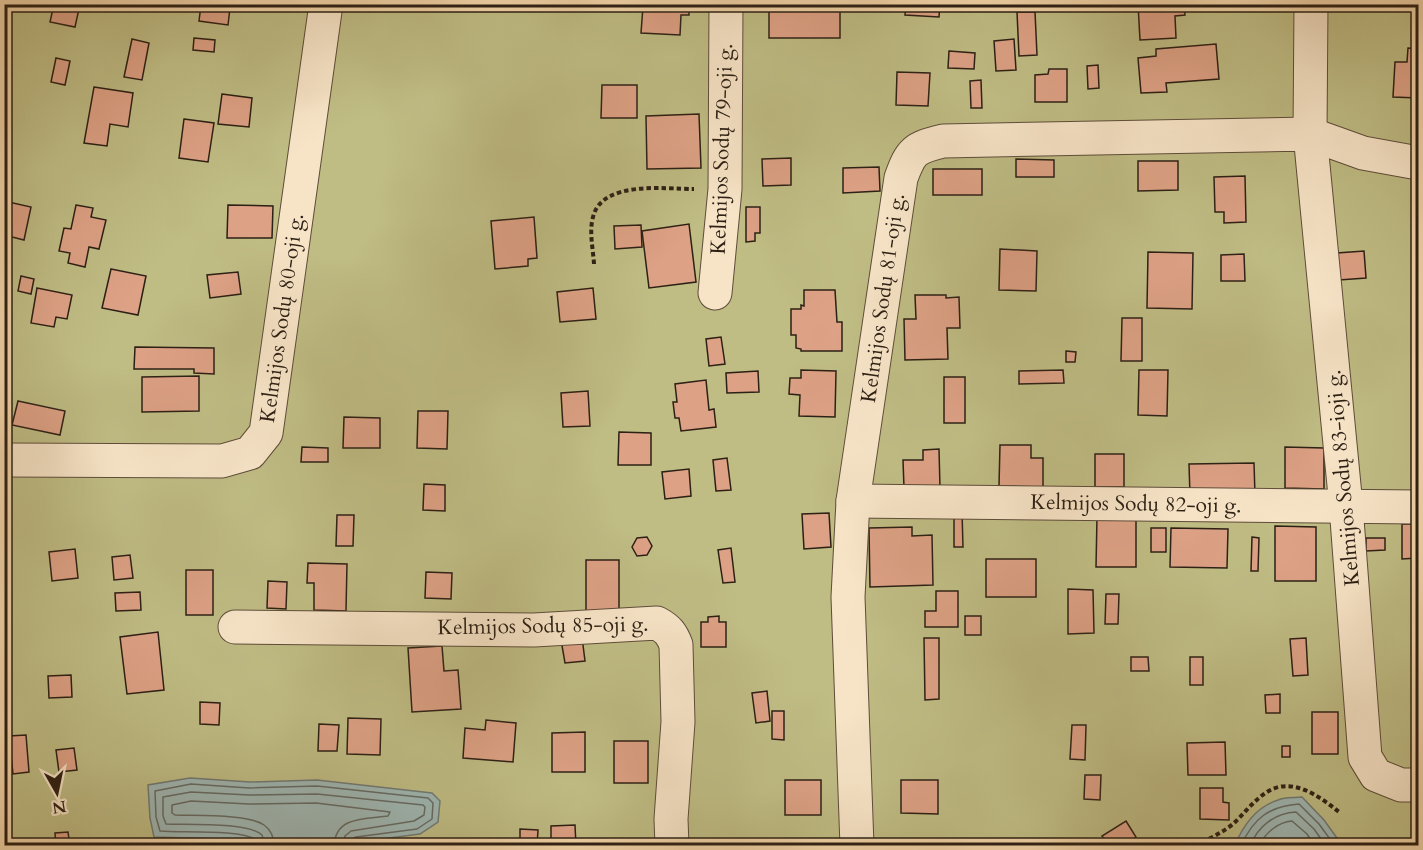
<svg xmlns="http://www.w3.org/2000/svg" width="1423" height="850" viewBox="0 0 1423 850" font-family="Cardo,serif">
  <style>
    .green { fill: #bfbc84; stroke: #766e4c; stroke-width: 1.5 }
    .water { fill: #9eb6b2; stroke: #717a73; stroke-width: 1.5 }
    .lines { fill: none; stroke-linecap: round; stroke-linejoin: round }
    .shore { stroke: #666b64; stroke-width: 1.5 }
    .building { fill: #dda185; stroke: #2d2015; stroke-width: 1.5 }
    .minor-casing { stroke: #5e4d3a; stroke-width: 35 }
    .path { stroke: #2d2015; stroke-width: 4; stroke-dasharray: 4.5 3; stroke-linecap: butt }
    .minor { stroke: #f7e4c7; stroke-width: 33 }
    .labels { text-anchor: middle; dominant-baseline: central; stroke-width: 4.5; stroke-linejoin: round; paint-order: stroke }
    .street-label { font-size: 21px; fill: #2d2015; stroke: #f7e4c7 }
  </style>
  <rect width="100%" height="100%" fill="#f2d5a9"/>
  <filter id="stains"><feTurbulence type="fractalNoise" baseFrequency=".00333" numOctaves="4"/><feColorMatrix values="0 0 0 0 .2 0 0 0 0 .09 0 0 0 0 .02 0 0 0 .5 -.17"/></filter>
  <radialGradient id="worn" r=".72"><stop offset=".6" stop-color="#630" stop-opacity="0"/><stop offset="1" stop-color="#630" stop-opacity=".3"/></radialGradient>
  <rect class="green" x="5" y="5" width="1413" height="840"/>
  <g class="water">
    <polygon points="190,778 250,782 317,780 432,793 440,801 438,822 420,834 350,843 273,845 224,839 154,837 150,818 148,785"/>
    <path d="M1302,797L1324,820L1342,845H1235C1243,826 1256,807 1278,800C1285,797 1295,798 1302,797Z"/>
  </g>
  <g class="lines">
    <g class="shore">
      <path d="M258,846L256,840C241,829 181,833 160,831L156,817L155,791L191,784L249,788L317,786L428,798L433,803L432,819L417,829L356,837L351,840L350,846"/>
      <path d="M265,846L262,835C249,822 187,825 166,824L163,816V797L191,792L249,795L317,794L423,805L425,807L424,815L414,821L351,831L345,836L343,846"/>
      <path d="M274,846C274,837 271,830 264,825C249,814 195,816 175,815L172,813V805L191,801L249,804L316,803L390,812L388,816C366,819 335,816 334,846"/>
      <path d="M1241,846C1253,818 1270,806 1299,804L1319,824L1335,846"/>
      <path d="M1250,846C1258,826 1275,813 1296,812L1314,829L1326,846"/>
      <path d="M1259,846C1265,833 1278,822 1292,821L1307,834L1315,846"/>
    </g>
  </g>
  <g class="building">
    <polygon points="54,4 80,4 75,27 50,22"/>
    <polygon points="656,4 689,4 689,15 681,15 680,35 641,33 643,6 656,7"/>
    <rect x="769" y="4" width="71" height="34"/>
    <polygon points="906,4 940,4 939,17 905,15"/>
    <polygon points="1138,4 1184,4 1185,15 1175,16 1176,38 1140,40"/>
    <polygon points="201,5 230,8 228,25 199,21"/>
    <polygon points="1017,12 1035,12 1037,55 1019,56"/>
    <polygon points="194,38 215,40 214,52 193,50"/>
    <polygon points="132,39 149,43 142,80 124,77"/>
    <polygon points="1014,39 1016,70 996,71 994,41"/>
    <polygon points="1216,44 1219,79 1166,83 1167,92 1141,93 1138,58 1156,56 1156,49"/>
    <polygon points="1408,48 1418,49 1418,98 1393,97 1395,62 1407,62"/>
    <polygon points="949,51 975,53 974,69 948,68"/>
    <polygon points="56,58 70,61 65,85 51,82"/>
    <polygon points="1098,65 1099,88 1088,89 1087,66"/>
    <polygon points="1049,69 1067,69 1067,102 1035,102 1035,75 1048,74"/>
    <polygon points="897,72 930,73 928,106 896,105"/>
    <polygon points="981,80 982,108 971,108 970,81"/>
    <polygon points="602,85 637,85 637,118 601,118"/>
    <polygon points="94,87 133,93 128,127 110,124 107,146 84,143"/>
    <polygon points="222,94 252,98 249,127 218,124"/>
    <polygon points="699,114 701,168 647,169 646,116"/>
    <polygon points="184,119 214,123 208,162 179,158"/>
    <polygon points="791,158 791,185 763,186 762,159"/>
    <polygon points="1016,159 1054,160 1054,177 1016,177"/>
    <polygon points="1138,161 1178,161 1178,190 1138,191"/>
    <polygon points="879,167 880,191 843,193 843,168"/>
    <rect x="933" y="169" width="49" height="26"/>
    <polygon points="1245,176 1246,222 1224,223 1224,212 1215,212 1214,177"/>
    <polygon points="4,201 31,207 24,240 4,235"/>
    <polygon points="76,205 93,208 91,217 106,220 99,249 89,247 85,267 68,263 70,253 59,251 64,228 71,229"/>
    <polygon points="228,205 273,206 272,238 227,238"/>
    <polygon points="746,207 760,207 760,233 755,233 755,241 746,242"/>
    <polygon points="534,217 537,258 528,259 528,266 495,269 491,221"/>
    <polygon points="689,224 696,282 649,288 642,231"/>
    <polygon points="641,225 642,247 615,249 614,226"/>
    <polygon points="1000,249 1037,251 1036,291 999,290"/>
    <polygon points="1364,251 1366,278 1339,280 1337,253"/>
    <polygon points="1148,252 1193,253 1192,309 1147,308"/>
    <polygon points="1244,254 1245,281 1221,281 1221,255"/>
    <polygon points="111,269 146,276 138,315 102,308"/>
    <polygon points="238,272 241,294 210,298 207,275"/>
    <polygon points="21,276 34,279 31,294 18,291"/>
    <polygon points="37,288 72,295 67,319 56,317 54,327 31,323"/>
    <polygon points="593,288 596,319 560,322 557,292"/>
    <polygon points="804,290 835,290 837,322 842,322 842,351 801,351 801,349 796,348 796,335 791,335 791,309 801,309 801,305 804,306"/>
    <polygon points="915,295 946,295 946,298 959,297 960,328 947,328 948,359 905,360 904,319 916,319"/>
    <polygon points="1122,318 1142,318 1142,361 1121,361"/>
    <polygon points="721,337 725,364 709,366 706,339"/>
    <polygon points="135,347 214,348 214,374 194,373 194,369 134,369"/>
    <polygon points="1066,351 1076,352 1075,362 1066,362"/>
    <polygon points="801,370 836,371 835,417 799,416 800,395 789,394 790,378 801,378"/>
    <polygon points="1063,370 1064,383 1019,384 1019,371"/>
    <polygon points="1139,370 1168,370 1167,416 1138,415"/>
    <polygon points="758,371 759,392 727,393 726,373"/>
    <polygon points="199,376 199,411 142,412 142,377"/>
    <rect x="944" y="377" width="21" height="46"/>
    <polygon points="706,380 709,410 714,409 716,427 681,431 679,418 675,418 673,402 677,402 675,384"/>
    <polygon points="588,391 590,426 563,427 561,393"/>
    <polygon points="18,401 65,411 60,435 12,425"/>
    <polygon points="418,411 448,411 447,449 417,448"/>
    <polygon points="344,417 380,418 380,448 343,448"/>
    <polygon points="619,432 651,433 651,465 618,465"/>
    <polygon points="1000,445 1031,445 1031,458 1043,458 1043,487 999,486"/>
    <polygon points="302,447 328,448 328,462 301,462"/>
    <polygon points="1285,447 1324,448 1324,489 1285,488"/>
    <polygon points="939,449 940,488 904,488 903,460 923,460 923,450"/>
    <rect x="1095" y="454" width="29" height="33"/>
    <polygon points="727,458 731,490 716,491 713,460"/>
    <polygon points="1254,463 1255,495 1190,496 1189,464"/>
    <polygon points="689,469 691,496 665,499 662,472"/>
    <polygon points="424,484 445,485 445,511 423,510"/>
    <polygon points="954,512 962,512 963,547 954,547"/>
    <polygon points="829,513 831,547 804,549 802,514"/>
    <polygon points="337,515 354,515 353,546 336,546"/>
    <polygon points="1097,517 1136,517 1136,567 1096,567"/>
    <polygon points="1402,524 1418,524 1418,558 1402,559"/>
    <polygon points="1275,526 1316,527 1316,581 1275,581"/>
    <polygon points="912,527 912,536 932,535 933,585 870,587 869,528"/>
    <rect x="1151" y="528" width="15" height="24"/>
    <polygon points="1171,528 1228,529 1227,568 1170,567"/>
    <polygon points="647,537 652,546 647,555 637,556 632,547 637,538"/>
    <polygon points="1252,537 1259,538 1258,571 1251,571"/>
    <polygon points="1366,538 1385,538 1385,550 1366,551"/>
    <polygon points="731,548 735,582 723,583 718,550"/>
    <polygon points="75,549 78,578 52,581 49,552"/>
    <polygon points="130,555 133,578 114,580 112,557"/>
    <rect x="986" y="559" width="50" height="38"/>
    <rect x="586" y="560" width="33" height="55"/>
    <polygon points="308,563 347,564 346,611 314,610 314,583 307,583"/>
    <rect x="186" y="570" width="27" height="45"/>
    <polygon points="426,572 452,573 451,599 425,598"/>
    <polygon points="268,581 287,582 286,609 267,608"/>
    <polygon points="1068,589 1093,590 1094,633 1068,634"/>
    <polygon points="936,591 958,591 958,627 925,627 925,611 936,611"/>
    <polygon points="140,592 141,610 116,611 115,593"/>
    <polygon points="1106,594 1119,594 1118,624 1105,624"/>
    <polygon points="719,616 719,622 726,622 726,647 701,647 701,622 708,622 708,617"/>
    <rect x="965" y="616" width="16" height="19"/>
    <polygon points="158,632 164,690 127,694 120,637"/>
    <polygon points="582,637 585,661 565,663 561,640"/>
    <polygon points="924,638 939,638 939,699 925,700"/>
    <polygon points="1306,638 1308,675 1293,676 1290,639"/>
    <polygon points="442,646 444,671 458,670 461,709 412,712 408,648"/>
    <polygon points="1131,657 1148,657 1149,671 1131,671"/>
    <rect x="1190" y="657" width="13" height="28"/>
    <polygon points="71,675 72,697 49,698 48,676"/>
    <polygon points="767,691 770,721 756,723 752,693"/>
    <polygon points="1280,694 1280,713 1266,713 1265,695"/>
    <polygon points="200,702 220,703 219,725 200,724"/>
    <polygon points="772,711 784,711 784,740 772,739"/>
    <rect x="1312" y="712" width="26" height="42"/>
    <polygon points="348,718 381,719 380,755 347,754"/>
    <polygon points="486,720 516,723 513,762 463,758 465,728 485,730"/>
    <polygon points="319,724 339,725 337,751 318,751"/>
    <polygon points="1072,725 1086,725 1085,760 1070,759"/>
    <polygon points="585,732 585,772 552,772 552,733"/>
    <polygon points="26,735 29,772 13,774 9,736"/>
    <rect x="614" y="741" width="34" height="42"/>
    <polygon points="1225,742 1226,775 1188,775 1187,743"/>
    <rect x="1282" y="746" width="8" height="11"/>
    <polygon points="74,748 77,770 59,772 56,750"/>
    <polygon points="1085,775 1101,775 1100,800 1084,799"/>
    <rect x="785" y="780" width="36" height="35"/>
    <polygon points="901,780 938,780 938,814 901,813"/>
    <polygon points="1200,788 1223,788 1223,802 1229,803 1229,820 1200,819"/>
    <rect x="1416" y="797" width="2" height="23"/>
    <polygon points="1126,821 1136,837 1124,846 1108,846 1102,836"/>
    <polygon points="575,825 576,846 551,846 551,826"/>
    <polygon points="520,829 538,830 537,846 520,846"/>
    <polygon points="68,832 70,846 56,846 55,833"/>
  </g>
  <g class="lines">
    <g class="minor-casing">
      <g id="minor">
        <polyline points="1311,4 1310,134 1363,153 1418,163"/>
        <polyline points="715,293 725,189 726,4"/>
        <polyline points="4,460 222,461 250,453 266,433 326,4"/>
        <polyline points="853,501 1418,507"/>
        <path d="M235,627L534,630L657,623C668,629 672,634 676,645L678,722L671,819L672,846"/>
        <path d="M857,846L848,597L853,501L901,178C911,151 914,148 943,141L1310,134L1346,506L1365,757L1376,775L1401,785H1418"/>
      </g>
    </g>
    <g class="path">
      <path d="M594,264C593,248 589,232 593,217C602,180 665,189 694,189"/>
      <path d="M1196,846C1208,839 1222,833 1233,824C1244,814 1254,800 1267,792C1292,776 1319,796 1339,812"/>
    </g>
    <use href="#minor" class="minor"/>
  </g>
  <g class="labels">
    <g class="street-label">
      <text transform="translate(722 149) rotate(-88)">Kelmijos Sodų 79-oji g.</text>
      <text transform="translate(883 298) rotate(-82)">Kelmijos Sodų 81-oji g.</text>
      <text transform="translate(282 318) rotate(-82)">Kelmijos Sodų 80-oji g.</text>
      <text transform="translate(1343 478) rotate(-95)">Kelmijos Sodų 83-ioji g.</text>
      <text transform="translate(1136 504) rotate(1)">Kelmijos Sodų 82-oji g.</text>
      <text transform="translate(543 626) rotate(-1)">Kelmijos Sodų 85-oji g.</text>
    </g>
  </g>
  <rect width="1423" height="850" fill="none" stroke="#f2d5a9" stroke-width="24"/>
  <rect x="6" y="6" width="1411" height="838" fill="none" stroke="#2d2015" stroke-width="3"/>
  <rect x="12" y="12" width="1399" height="826" fill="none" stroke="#2d2015" stroke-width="1.5"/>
  <g transform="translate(57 793) rotate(171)" stroke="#f7e4c7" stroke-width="4.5" paint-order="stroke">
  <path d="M0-4.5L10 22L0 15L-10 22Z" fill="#2d2015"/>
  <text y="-9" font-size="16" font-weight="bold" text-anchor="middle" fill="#2d2015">N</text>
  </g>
  <rect width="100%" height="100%" filter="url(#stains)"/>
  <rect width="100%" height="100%" fill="url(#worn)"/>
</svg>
